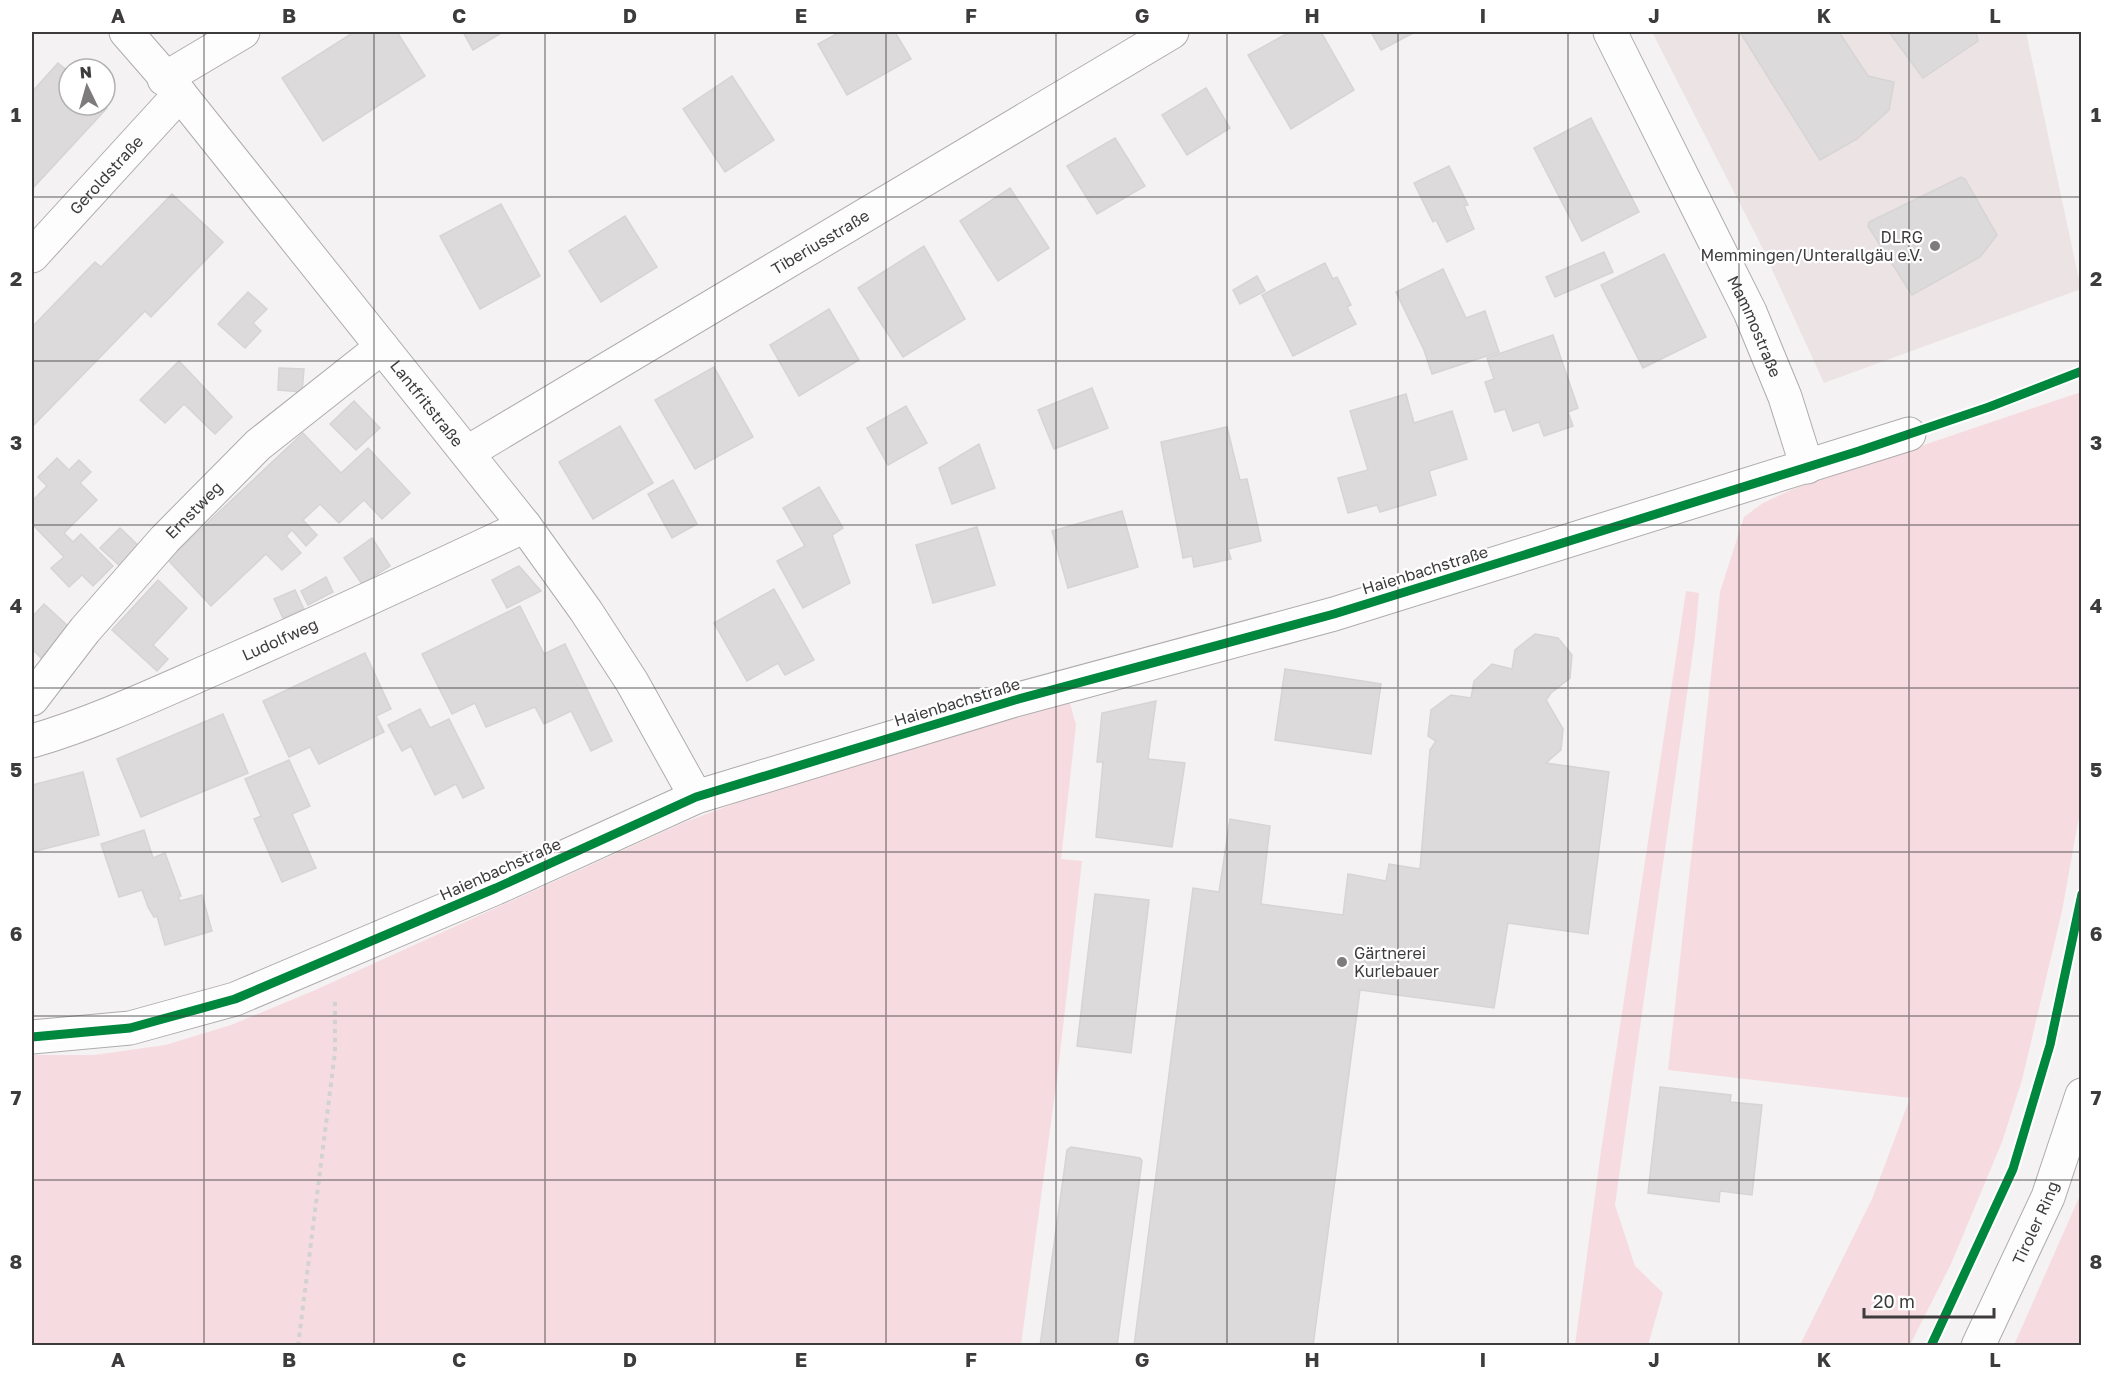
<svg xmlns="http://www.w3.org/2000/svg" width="2113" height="1377" viewBox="0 0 2113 1377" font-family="'Golos Text',sans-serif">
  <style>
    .built { fill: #ece3e4 }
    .green { fill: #f6dce0 }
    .building { fill: #dcdada; stroke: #d6d4d5; stroke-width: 1.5 }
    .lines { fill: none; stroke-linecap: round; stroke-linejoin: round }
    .minor-casing { stroke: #aeacac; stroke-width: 35 }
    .major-casing { stroke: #aeacac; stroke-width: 35 }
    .path { stroke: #d3d2d2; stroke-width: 4; stroke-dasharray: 4.5 4.5; stroke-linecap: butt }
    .minor { stroke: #fefdfd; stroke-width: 33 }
    .major { stroke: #fefdfd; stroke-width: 33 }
    .cycleway-casing { stroke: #fff; stroke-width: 13 }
    .cycleway { stroke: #00873e; stroke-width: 9 }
    .grid { fill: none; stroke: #3d3b3b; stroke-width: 1.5; stroke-opacity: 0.55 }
    .poi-dot { fill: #7d7b7b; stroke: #fff; stroke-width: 2 }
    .labels { text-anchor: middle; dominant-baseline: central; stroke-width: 4.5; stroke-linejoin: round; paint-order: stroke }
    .street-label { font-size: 16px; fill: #3d3b3b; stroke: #fff }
    .poi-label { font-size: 16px; fill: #3d3b3b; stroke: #fff; text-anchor: end }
    .neatline { fill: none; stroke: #3d3b3b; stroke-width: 2 }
    .grid-label { font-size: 20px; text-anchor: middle; font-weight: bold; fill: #3d3b3b }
  </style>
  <rect width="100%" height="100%" fill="#f5f2f3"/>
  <polygon class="built" points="1652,32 2026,32 2081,289 1824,383 1758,239"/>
  <g class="green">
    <polygon points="2081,392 2082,800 2062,911 2022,1080 2002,1142 1951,1264 1910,1345 1800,1345 1872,1199 1910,1098 1668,1070 1720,592 1744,517 1763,503 1793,489"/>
    <polygon points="1686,591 1699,593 1695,637 1615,1205 1635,1266 1663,1293 1648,1345 1575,1345 1600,1158"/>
    <polygon points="1070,703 1076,725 1061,859 1082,861 1058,1071 1021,1345 32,1346 32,1055 94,1055 165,1045 231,1025 313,991 685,822 798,780"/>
    <polygon points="2081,1193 2081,1345 2014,1345"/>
  </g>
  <g class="building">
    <polygon points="354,32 397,32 425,76 323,141 282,78"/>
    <polygon points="463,32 503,32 473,50"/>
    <polygon points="840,32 895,32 911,59 847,95 818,44"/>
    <polygon points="1290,32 1321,32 1354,90 1291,129 1248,55"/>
    <polygon points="1371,32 1415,32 1381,50"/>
    <polygon points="1740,32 1839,32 1868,76 1894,82 1889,110 1857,139 1820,160"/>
    <polygon points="1889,32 1976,32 1978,41 1923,78"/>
    <polygon points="58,63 69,72 69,105 104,105 107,108 32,189 32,92"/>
    <polygon points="732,76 774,140 725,172 683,109"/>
    <polygon points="1206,88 1230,128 1187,155 1162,115"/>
    <polygon points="1591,118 1639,212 1582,241 1534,148"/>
    <polygon points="1115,138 1145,186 1097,214 1067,166"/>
    <polygon points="1449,166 1468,205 1464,206 1474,229 1447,242 1436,220 1433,222 1414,183"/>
    <polygon points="1961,177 1965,179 1997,235 1980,257 1912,295 1868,226 1869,222"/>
    <polygon points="1010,188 1049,248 998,281 960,221"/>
    <polygon points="172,194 223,242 151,317 145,311 32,427 32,327 95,262 101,267"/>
    <polygon points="501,204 540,276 480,309 440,236"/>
    <polygon points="625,216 657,267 601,302 569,251"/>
    <polygon points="924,246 965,319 903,357 858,288"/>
    <polygon points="1604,252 1613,272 1555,297 1546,277"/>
    <polygon points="1664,254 1706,337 1643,368 1601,285"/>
    <polygon points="1325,263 1333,279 1337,277 1351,305 1347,307 1356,324 1293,356 1262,295"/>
    <polygon points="1443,269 1466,318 1485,311 1499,352 1432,374 1424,350 1396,292"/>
    <polygon points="1257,276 1265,291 1240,304 1233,290"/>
    <polygon points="248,292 267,309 253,323 261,331 245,348 218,324"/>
    <polygon points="829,309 859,360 799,396 770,345"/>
    <polygon points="1553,335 1578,408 1568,412 1573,426 1544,436 1539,422 1513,431 1505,409 1495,412 1485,382 1494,379 1487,358"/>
    <polygon points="179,361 232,417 215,434 184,404 165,423 140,400"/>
    <polygon points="714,367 753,437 695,469 655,400"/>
    <polygon points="279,368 304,369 302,392 278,390"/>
    <polygon points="1092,388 1108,428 1054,449 1038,410"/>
    <polygon points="1406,394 1414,423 1452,411 1467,459 1429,471 1436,495 1380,512 1377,505 1348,513 1338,478 1368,470 1350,411"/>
    <polygon points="354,401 380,428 356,450 330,424"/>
    <polygon points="906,406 927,443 888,465 867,428"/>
    <polygon points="620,426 653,483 593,519 559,462"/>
    <polygon points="1227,427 1240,480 1247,479 1261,541 1228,549 1231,559 1194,567 1192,556 1183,558 1161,442"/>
    <polygon points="303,433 341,473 368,448 410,493 382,519 364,500 339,523 320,504 303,520 317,535 306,546 292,530 286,536 301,553 282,570 266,554 211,606 168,560"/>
    <polygon points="979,444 995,488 952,504 939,468"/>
    <polygon points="57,458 69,470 79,460 91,472 80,483 97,500 64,533 73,542 81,534 113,566 93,586 82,575 69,587 51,568 64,557 32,524 32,501 47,486 38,477"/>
    <polygon points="673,480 697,524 672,538 648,494"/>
    <polygon points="819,487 843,528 832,535 850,583 803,608 777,561 805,546 783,508"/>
    <polygon points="1122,511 1138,567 1068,588 1052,531"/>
    <polygon points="977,527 995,585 933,603 916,545"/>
    <polygon points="120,528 140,547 121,567 100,548"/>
    <polygon points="372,538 390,566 362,584 344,558"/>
    <polygon points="519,566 541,591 507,608 492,580"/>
    <polygon points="326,577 333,592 308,605 301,591"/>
    <polygon points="158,580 187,608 153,645 168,659 157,671 112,630"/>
    <polygon points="774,589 814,660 785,675 778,663 747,681 714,623"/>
    <polygon points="295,590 304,609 283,618 274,599"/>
    <polygon points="44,604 69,627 41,658 32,649 32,617"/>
    <polygon points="520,606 544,654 565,644 612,741 591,751 571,711 544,724 535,707 486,727 475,703 452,714 422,654"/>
    <polygon points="1535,634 1558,638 1572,655 1570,678 1551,693 1546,700 1563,729 1561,750 1546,763 1609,772 1588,934 1508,923 1494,1008 1360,990 1313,1346 1134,1346 1193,888 1219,892 1230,819 1270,826 1261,904 1343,915 1348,874 1386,881 1389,864 1420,869 1430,750 1436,741 1428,736 1431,710 1451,695 1471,698 1474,681 1492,664 1512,669 1515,650"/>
    <polygon points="365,653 391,709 376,716 384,732 319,764 310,747 289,757 263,701"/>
    <polygon points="1285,669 1381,684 1371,754 1275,740"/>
    <polygon points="1156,701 1148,759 1185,763 1172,847 1096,837 1103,762 1097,762 1102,713"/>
    <polygon points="420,709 430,728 449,719 484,788 463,798 456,784 435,795 411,746 402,751 388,725"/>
    <polygon points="223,714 248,773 141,817 117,759"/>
    <polygon points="289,760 310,806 292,814 316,868 282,882 254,819 261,816 245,779"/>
    <polygon points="83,772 99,835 32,852 32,785"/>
    <polygon points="144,830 153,858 165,853 181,896 178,896 180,901 202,895 212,931 165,945 157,916 154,917 148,907 142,890 119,897 101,844"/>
    <polygon points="1095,894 1149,900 1131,1053 1077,1046"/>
    <polygon points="1660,1087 1731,1095 1730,1102 1762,1105 1752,1195 1720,1191 1719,1202 1648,1193"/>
    <polygon points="1071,1147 1140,1158 1142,1161 1117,1346 1040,1346 1067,1150"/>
  </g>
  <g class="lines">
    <g class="minor-casing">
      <g id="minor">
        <path id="s1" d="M126,32L180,94L525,526L586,611L632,682L696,797"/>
        <path id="s2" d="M1610,32L1750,312L1785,397L1807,467"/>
        <polyline points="164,79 243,32"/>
        <path id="s3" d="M32,256L180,94"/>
        <path id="s4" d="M468,452L1172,32"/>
        <path id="s5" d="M32,699L85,630L165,539L258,445L382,347"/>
        <path id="s6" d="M32,741C97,722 160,692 222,665C324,620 425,573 525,526"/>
        <polyline points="32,1037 130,1028 235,999 496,888 696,797 1015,700 1334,614 1909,434"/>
      </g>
    </g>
    <g class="major-casing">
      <g id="major">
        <path id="s7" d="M1978,1346L2048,1197L2082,1095"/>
      </g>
    </g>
    <polyline class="path" points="298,1346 335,1052 335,998"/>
    <use href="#minor" class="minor"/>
    <use href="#major" class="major"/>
    <g class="cycleway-casing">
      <g id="cycleway">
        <polyline points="32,1037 130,1028 235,999 496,888 696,797 1015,700 1334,614 1859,451 1989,407 2082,371"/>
        <polyline points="1931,1346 2013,1169 2050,1045 2082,894"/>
      </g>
    </g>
    <use href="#cycleway" class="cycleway"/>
  </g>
  <path class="grid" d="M204,32V1346M374,32V1346M545,32V1346M715,32V1346M886,32V1346M1056,32V1346M1227,32V1346M1398,32V1346M1568,32V1346M1739,32V1346M1909,32V1346M32,197H2082M32,361H2082M32,525H2082M32,688H2082M32,852H2082M32,1016H2082M32,1180H2082"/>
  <g class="poi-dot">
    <circle cx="1935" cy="246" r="6"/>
    <circle cx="1342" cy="962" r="6"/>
  </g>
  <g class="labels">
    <g class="street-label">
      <text stroke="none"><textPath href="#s3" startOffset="110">Geroldstraße</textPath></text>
      <text stroke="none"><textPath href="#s4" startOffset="410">Tiberiusstraße</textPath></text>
      <text stroke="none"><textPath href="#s2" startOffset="328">Mammostraße</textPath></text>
      <text stroke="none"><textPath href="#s1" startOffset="478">Lantfritstraße</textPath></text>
      <text stroke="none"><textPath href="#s5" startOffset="249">Ernstweg</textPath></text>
      <text transform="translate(1425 570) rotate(-17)">Haienbachstraße</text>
      <text stroke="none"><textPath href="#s6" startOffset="268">Ludolfweg</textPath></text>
      <text transform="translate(957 702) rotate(-17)">Haienbachstraße</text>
      <text transform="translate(500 869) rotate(-24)">Haienbachstraße</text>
      <text stroke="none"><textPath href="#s7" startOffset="136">Tiroler Ring</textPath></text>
    </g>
    <g class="poi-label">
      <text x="1923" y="237">DLRG<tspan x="1923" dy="18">Memmingen/Unterallgäu e.V.</tspan></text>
      <text x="1354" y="953" text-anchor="start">Gärtnerei<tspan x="1354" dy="18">Kurlebauer</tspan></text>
    </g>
  </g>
  <rect width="2113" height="1377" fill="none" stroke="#ffffff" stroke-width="66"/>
  <g transform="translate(87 87) rotate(355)"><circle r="28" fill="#ffffff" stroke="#b1b1b1" stroke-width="1.5"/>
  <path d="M0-4.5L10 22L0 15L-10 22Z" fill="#7d7b7b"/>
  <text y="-9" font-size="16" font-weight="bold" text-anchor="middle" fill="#3d3b3b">N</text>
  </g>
  <path d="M1864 1308v9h130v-9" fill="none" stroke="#3d3b3b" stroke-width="3"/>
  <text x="1873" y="1308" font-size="18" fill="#3d3b3b" stroke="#ffffff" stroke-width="4.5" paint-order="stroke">20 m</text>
  <rect x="33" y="33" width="2047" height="1311" class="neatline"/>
  <g class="grid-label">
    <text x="118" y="23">A</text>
    <text x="289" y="23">B</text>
    <text x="459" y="23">C</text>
    <text x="630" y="23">D</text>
    <text x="801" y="23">E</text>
    <text x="971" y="23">F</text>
    <text x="1142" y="23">G</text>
    <text x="1312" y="23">H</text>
    <text x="1483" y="23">I</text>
    <text x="1654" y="23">J</text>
    <text x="1824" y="23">K</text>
    <text x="1995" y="23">L</text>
    <text x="16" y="122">1</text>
    <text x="2096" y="122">1</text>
    <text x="16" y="286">2</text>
    <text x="2096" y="286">2</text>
    <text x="16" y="450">3</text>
    <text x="2096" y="450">3</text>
    <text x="16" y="613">4</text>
    <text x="2096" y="613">4</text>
    <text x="16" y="777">5</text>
    <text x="2096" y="777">5</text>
    <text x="16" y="941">6</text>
    <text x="2096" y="941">6</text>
    <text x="16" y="1105">7</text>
    <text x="2096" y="1105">7</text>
    <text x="16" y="1269">8</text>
    <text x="2096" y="1269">8</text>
    <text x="118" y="1367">A</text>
    <text x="289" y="1367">B</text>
    <text x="459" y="1367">C</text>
    <text x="630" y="1367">D</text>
    <text x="801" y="1367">E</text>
    <text x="971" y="1367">F</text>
    <text x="1142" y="1367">G</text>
    <text x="1312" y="1367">H</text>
    <text x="1483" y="1367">I</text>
    <text x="1654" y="1367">J</text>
    <text x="1824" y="1367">K</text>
    <text x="1995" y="1367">L</text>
  </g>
</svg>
